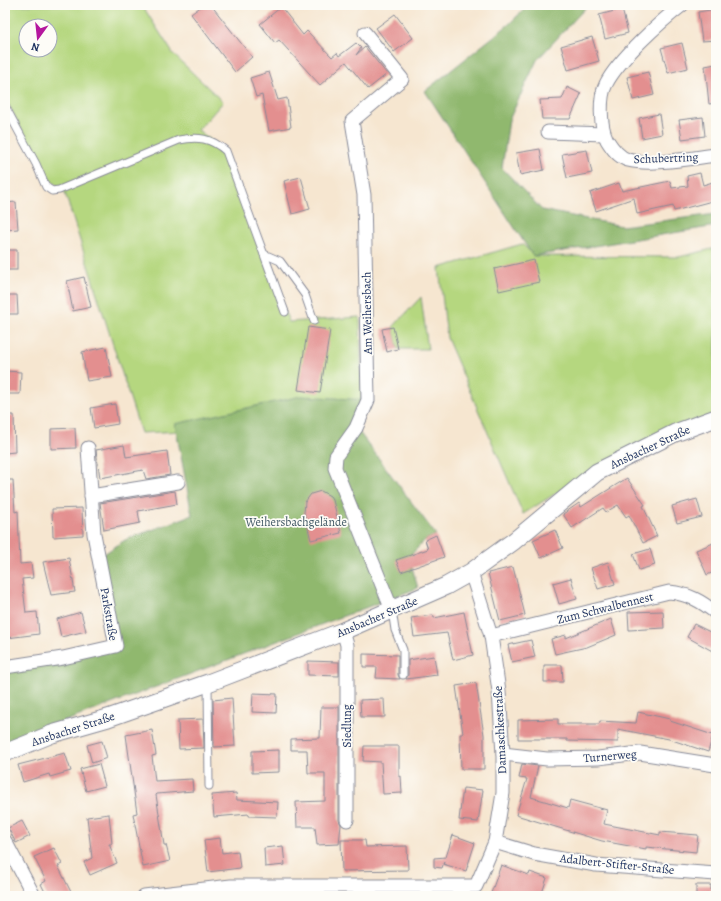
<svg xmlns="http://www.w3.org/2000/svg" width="721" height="901" viewBox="0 0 721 901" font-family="Alegreya,serif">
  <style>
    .green { fill: #b5d77f; stroke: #68836e; fill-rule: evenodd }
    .forest { fill: #90b86e; stroke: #567466 }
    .building { fill: #e38f8f }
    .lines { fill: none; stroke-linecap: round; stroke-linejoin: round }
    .service-casing { stroke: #888a97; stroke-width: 9 }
    .minor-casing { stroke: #888a97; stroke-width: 15 }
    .tertiary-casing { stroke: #888a97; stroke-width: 19 }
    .service { stroke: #fff; stroke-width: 7 }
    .minor { stroke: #fff; stroke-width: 13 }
    .tertiary { stroke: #fff; stroke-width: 17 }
    .labels { text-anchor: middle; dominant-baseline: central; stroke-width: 3.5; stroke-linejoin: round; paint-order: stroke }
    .street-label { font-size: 12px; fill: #1b2f5e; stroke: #fdfcf7 }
    .park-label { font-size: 12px; fill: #425966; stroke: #fdfcf7 }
  </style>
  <rect width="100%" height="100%" fill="#fdfcf7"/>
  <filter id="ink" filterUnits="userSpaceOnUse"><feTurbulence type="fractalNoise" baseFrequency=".025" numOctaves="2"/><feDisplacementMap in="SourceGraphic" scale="8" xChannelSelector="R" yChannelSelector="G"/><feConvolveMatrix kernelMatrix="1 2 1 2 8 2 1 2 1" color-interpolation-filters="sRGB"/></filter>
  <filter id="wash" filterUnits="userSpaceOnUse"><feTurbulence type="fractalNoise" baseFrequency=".012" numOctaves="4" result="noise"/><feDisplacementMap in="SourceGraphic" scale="16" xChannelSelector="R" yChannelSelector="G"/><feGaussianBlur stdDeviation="0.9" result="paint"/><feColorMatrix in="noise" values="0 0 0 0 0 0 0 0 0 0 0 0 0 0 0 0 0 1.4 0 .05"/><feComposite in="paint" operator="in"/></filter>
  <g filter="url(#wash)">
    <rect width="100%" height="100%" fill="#f6e6d0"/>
    <g class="green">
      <path d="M5,5H142L174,55L223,102L198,130L221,148L289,322L360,317L362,402L352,423L141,433L64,190L47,178L5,98ZM26,26H50V50H26Z"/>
      <polygon points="522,244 535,256 679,257 716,248 716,413 596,468 523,514 447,338 439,268"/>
      <polygon points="421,297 428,349 398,349 393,327"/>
    </g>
    <g class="forest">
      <polygon points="529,5 588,5 537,60 509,120 502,168 542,210 622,226 716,214 716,226 533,256 425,91 508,25"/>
      <polygon points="301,396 368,400 356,428 436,535 425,540 409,557 418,588 5,744 5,667 116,646 98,558 125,540 192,515 175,424"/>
    </g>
    <g id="blocks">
      <g class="building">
        <polygon points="203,5 211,5 252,57 235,72 191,14"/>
        <polygon points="281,7 303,35 307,31 332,57 337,53 339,56 356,43 361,48 356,55 365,47 387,74 368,89 346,62 320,85 279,40 275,43 260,24"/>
        <polygon points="622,9 628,33 605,39 599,15"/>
        <polygon points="716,9 716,40 702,41 698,12"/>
        <polygon points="395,14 413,38 394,52 376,28"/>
        <polygon points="592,37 599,61 568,70 561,46"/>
        <polygon points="682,43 688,68 668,73 661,48"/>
        <polygon points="716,64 716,103 709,104 705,66"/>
        <polygon points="269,72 278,100 287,98 291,127 269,131 262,95 256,97 250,78"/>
        <polygon points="648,72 654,95 633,100 627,77"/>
        <polygon points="567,87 581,94 570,119 542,119 540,100 562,99"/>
        <polygon points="659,114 662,134 642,138 639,118"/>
        <polygon points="703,117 705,136 682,139 679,120"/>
        <polygon points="540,149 544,170 520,175 516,153"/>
        <polygon points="587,150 592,173 567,178 562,154"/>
        <polygon points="700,173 703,185 716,181 716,200 674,211 673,206 637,214 634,198 596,211 590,193 619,183 622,191 670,181 672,188 688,186 687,176"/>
        <polygon points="301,177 310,209 292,214 284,181"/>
        <polygon points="16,202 18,229 5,230 5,203"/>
        <rect x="5" y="250" width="12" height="20"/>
        <polygon points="534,260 539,282 499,291 494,269"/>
        <polygon points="84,277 91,307 73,311 67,281"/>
        <polygon points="5,295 17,295 18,314 5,314"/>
        <polygon points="308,327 330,330 320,393 298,390"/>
        <polygon points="393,327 398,349 387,352 382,329"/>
        <polygon points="106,347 112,377 87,381 82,352"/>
        <polygon points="5,371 21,372 20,394 5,394"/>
        <polygon points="115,404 118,424 94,428 91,408"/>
        <polygon points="5,415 14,415 15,452 5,453"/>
        <polygon points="75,428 76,448 51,449 51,429"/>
        <polygon points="124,445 126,457 167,451 170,475 146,479 143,470 100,478 96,450"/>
        <polygon points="627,478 645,505 643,506 657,536 643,543 629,515 626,517 618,505 606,512 603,508 572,528 563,514 579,503 581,507"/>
        <polygon points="5,480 13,480 15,512 18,511 20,564 31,563 33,578 22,579 26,613 37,612 39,634 7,638 5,616"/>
        <polygon points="175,491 177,504 138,511 140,523 104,530 100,503"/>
        <polygon points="321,491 330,496 333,500 341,533 311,540 304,513 305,502 311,494"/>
        <polygon points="697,499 702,517 677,523 672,506"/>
        <polygon points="82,508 83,535 53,537 52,509"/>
        <polygon points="555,530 563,548 541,558 533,540"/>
        <polygon points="436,535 444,557 401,572 396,560 428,549 425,540"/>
        <polygon points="716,542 716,571 707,575 696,550"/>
        <polygon points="650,549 655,565 639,570 633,554"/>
        <polygon points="69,558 75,592 51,595 43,562"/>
        <polygon points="608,562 615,584 598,589 591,568"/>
        <polygon points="513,567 525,615 500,621 488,573"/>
        <polygon points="571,578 577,599 559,604 553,583"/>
        <polygon points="663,611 664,628 629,630 628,612"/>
        <polygon points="81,612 86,631 61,637 57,619"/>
        <polygon points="464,612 473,655 453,660 447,633 414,637 411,618 433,615 434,618"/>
        <polygon points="611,619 616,635 587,647 555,654 551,639 566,635 566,638"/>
        <polygon points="694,624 716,635 716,653 687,637"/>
        <polygon points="531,640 535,657 512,662 508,645"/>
        <polygon points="363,654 398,655 398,675 400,679 376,678 377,667 363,667"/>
        <polygon points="434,656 437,675 406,679 408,675 408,660"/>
        <polygon points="308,661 339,662 339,676 308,675"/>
        <polygon points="544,665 562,665 563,682 544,682"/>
        <polygon points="476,683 484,735 484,769 461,769 460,734 463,734 456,686"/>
        <polygon points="253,693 277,694 276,713 252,712"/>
        <polygon points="232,698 235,746 214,747 213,700"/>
        <polygon points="384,699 385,717 361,717 360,700"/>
        <polygon points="321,707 339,707 339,820 341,825 339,844 317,845 315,827 297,827 296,802 325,801 325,773 308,773 307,750 291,750 291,739 320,738"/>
        <polygon points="638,712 670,719 670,721 713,735 708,752 669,739 618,729 618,742 567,741 567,739 518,739 518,720 558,719 558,724 599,724 600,721 636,723"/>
        <polygon points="203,719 204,748 179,749 178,720"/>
        <polygon points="152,730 156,755 152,756 155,781 192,779 193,791 157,794 156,795 164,845 166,845 170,861 143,867 133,814 137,813 126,735"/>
        <polygon points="102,741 107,758 92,763 87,745"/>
        <polygon points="364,746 399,746 399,777 401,776 402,793 383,794 381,762 363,761"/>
        <polygon points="279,750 279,772 252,773 252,751"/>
        <polygon points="65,753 71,771 50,777 49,774 23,782 18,765"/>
        <polygon points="99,764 105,786 86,791 80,769"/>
        <polygon points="522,764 538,766 531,797 568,808 570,800 607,810 604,824 660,835 660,832 698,835 696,852 646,847 646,849 602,841 516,815 527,779 519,778"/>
        <polygon points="463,788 483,790 478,822 459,820"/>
        <polygon points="236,793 237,800 278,802 277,817 249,816 249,814 214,817 212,795"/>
        <polygon points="109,814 112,844 109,844 117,863 90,875 84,862 92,858 87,817"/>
        <polygon points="22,821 30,836 16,843 8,828"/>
        <polygon points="453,835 475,843 466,871 443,864 444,862 442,868 434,867 434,858 446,857"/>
        <polygon points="220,838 222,853 238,851 240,868 208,872 204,840"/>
        <polygon points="341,840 365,840 366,847 407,846 408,870 342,871"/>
        <polygon points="283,846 285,865 265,867 264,848"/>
        <polygon points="54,848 62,864 58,866 73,896 47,896 41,884 46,881 34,857"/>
        <polygon points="501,865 529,875 530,872 547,878 541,896 490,896"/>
        <rect x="696" y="885" width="15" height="11"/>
      </g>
    </g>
  </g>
  <g filter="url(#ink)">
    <use href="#blocks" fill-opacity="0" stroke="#888a97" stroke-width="1"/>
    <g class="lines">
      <g class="service-casing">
        <g id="service">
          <path d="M5,106L36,164L46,187L52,191L59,190L179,140C198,136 211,138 226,151L285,312"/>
          <polyline points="264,254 280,261 305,295 314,321"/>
          <polyline points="392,610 395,630 403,650 403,675"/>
          <polyline points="208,683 209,786"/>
        </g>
      </g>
      <g class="minor-casing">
        <g id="minor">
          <path d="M682,5C660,22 618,60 606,84C599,97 600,127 607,140C612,148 618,157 628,160C651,166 692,158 716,155"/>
          <polyline points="365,33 402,79 352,121 364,195 368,400 356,428 336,456 335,468 392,610"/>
          <polyline points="548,132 604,134"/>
          <polyline points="91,496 178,482"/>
          <polyline points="343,631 347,645 347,820"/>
          <path d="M491,636L669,592C689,594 701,601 716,613"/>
          <polyline points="5,667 63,658 116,646 94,534 88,448"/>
          <polyline points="503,754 547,759 598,758 640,753 715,765 716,764"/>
          <polyline points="5,841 34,896"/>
          <polyline points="495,842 534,854 596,865 716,874"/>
          <polyline points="144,896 231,886 476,886 495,842 503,793 503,754 499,691 491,636 471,572"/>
        </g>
      </g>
      <g class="tertiary-casing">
        <polyline id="tertiary" points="5,753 52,734 108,718 208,683 343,631 446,586 471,572 514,541 597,472 675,433 716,418"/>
      </g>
      <use href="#service" class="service"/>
      <use href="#minor" class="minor"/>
      <use href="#tertiary" class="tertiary"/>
    </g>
  </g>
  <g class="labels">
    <g class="street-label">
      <text transform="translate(666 158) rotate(-2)">Schubertring</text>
      <text transform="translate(367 313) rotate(-91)">Am Weihersbach</text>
      <text transform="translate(650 447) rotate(-25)">Ansbacher Straße</text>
      <text transform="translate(605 608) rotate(-14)">Zum Schwalbennest</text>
      <text transform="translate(109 614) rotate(80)">Parkstraße</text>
      <text transform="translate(377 617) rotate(-23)">Ansbacher Straße</text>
      <text transform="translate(347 726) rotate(-90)">Siedlung</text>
      <text transform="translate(73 729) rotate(-18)">Ansbacher Straße</text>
      <text transform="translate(500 730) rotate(-93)">Damaschkestraße</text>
      <text transform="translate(610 756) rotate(-5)">Turnerweg</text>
      <text transform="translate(617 864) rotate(6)">Adalbert-Stifter-Straße</text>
    </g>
    <g class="park-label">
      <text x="296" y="522">Weihersbachgelände</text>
    </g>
  </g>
  <rect width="721" height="901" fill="none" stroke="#fdfcf7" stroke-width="20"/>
  <g transform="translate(38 38) rotate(195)"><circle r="19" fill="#fdfcf7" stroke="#a3aaba"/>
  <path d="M0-3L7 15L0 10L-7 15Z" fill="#b5179e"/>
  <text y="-6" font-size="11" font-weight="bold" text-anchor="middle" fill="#1b2f5e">N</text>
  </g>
</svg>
